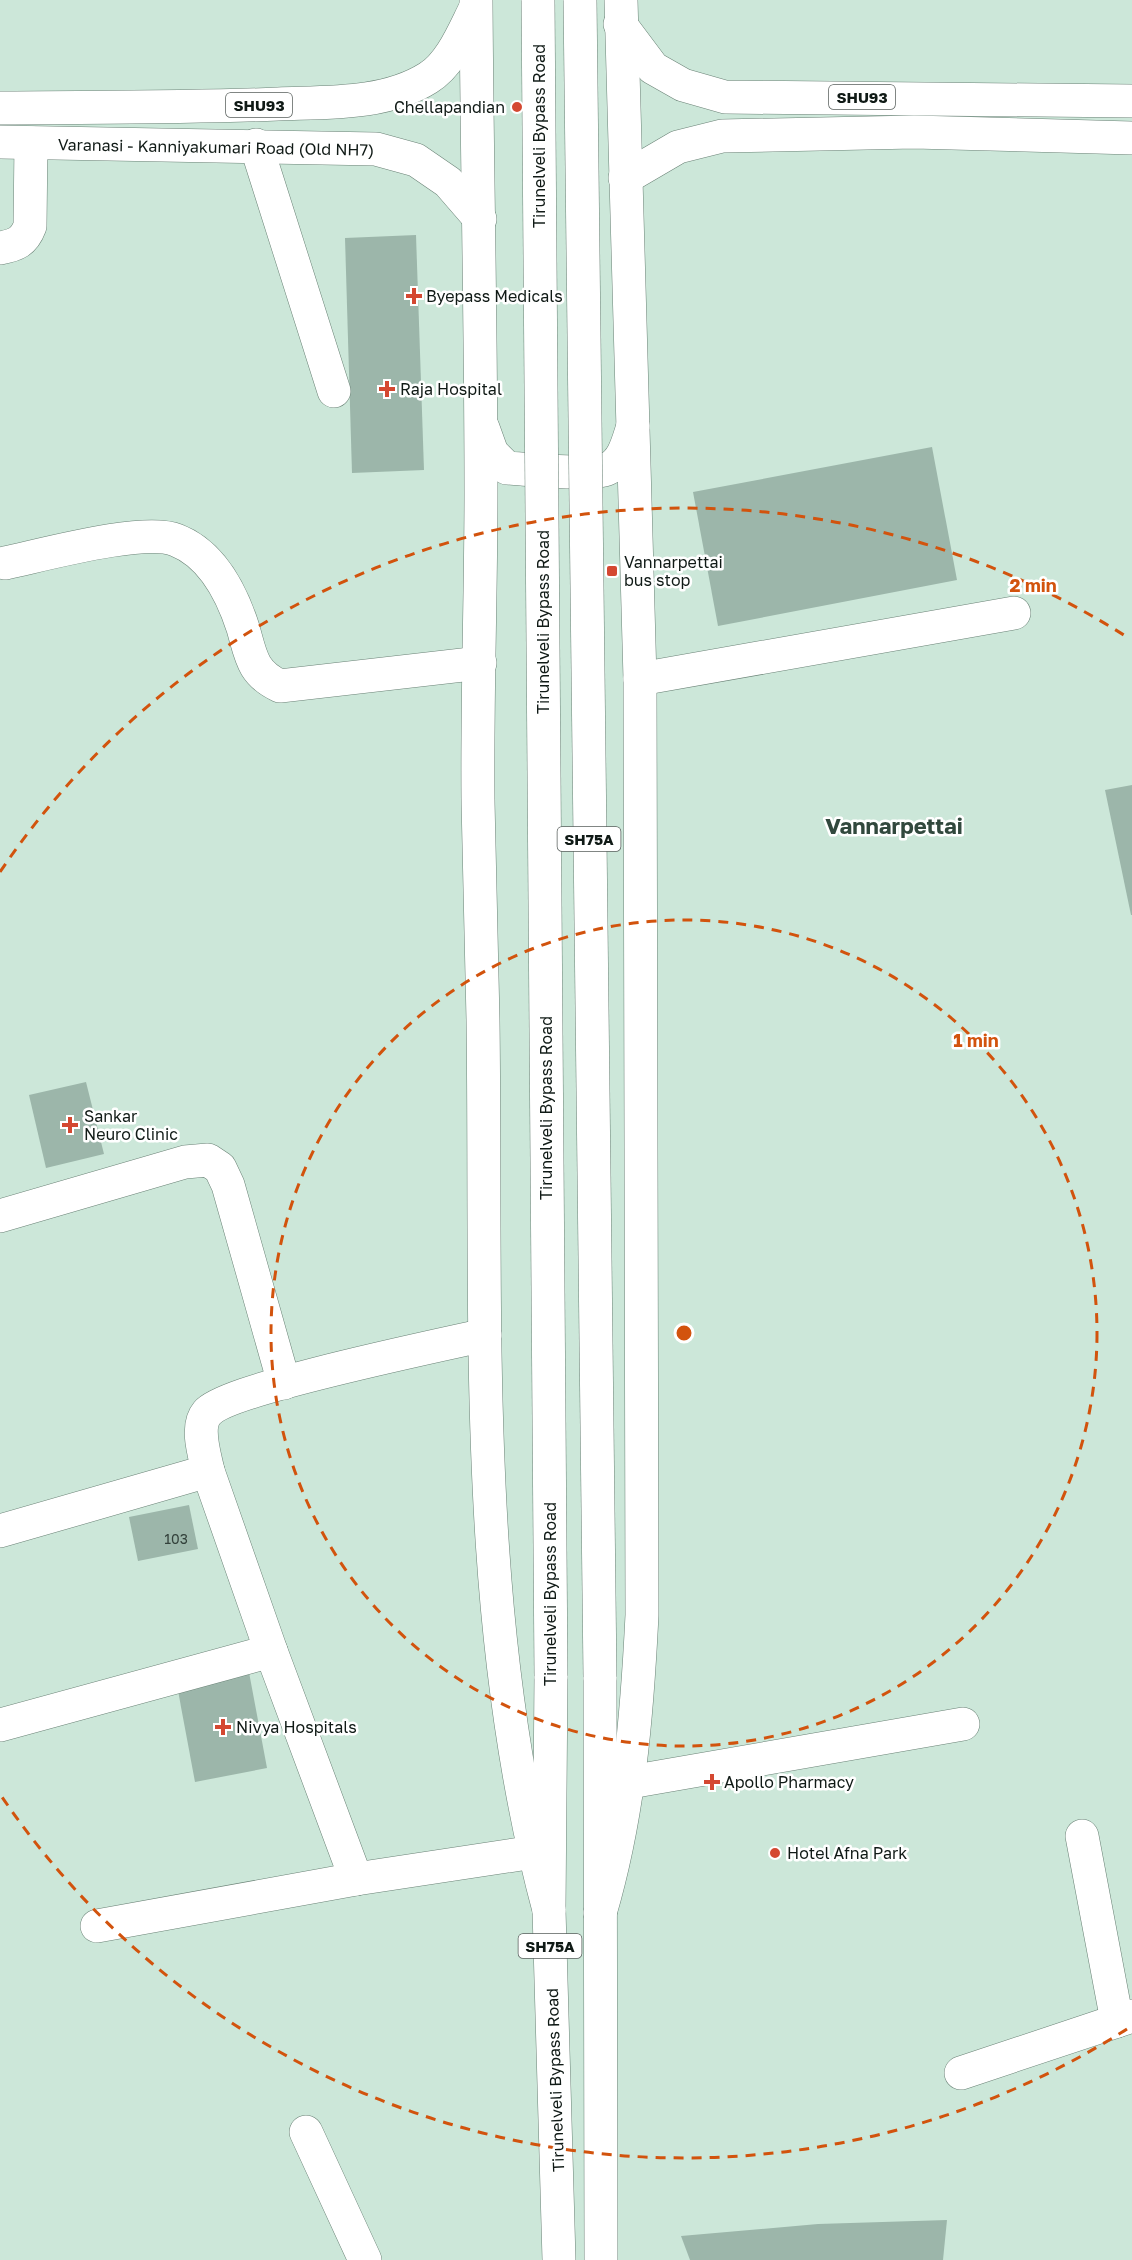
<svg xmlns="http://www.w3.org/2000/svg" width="1132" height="2260" viewBox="0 0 1132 2260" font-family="'Golos Text',sans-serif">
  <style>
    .building { fill: #9cb6aa }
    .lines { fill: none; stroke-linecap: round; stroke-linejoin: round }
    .minor-casing { stroke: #6a8276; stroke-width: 34 }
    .major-casing { stroke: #6a8276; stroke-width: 34 }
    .minor { stroke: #fff; stroke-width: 33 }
    .major { stroke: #fff; stroke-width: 33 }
    .major-bridge-casing { stroke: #6a8276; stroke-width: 34; stroke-linecap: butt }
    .major-bridge { stroke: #fff; stroke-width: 33 }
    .ring { fill: none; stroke: #d2530d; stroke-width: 3; stroke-dasharray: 10 8 }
    .poi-dot { fill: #d44831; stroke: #fff; stroke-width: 2 }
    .labels { text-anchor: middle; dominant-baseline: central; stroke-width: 5; stroke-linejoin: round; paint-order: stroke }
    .number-label { font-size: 14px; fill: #33413b }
    .shield { fill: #fff; stroke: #585f5c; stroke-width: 1.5 }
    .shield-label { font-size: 15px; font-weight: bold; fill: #101a16 }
    .poi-label { font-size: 16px; fill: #101a16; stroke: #fff; text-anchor: start }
    .street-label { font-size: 16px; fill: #101a16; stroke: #fff }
    .district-label { font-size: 22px; font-weight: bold; fill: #31483d; stroke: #fff }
    .centre { fill: #d2530d; stroke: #fff; stroke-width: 3 }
    .ring-label { font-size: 18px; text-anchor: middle; font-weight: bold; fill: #d2530d; stroke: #fff; stroke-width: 5; stroke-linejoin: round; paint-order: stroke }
  </style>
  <rect width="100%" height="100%" fill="#cce7d9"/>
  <g class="building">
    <polygon points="416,235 424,470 352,473 345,238"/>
    <polygon points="932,447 957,580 718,626 693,492"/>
    <polygon points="1132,785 1132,915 1131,915 1105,790"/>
    <polygon points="86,1082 104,1154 46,1168 29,1095"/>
    <polygon points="189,1505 198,1549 138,1561 129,1517"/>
    <polygon points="248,1667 267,1768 195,1782 176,1680"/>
    <polygon points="947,2220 943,2260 690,2260 681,2236 818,2224"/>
  </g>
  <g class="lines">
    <g class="minor-casing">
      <g id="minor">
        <polyline points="256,145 334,391"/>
        <path d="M0,248C16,245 24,242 30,226L31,143"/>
        <path d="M5,563C43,555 144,527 176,540C212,554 232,594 243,628C251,656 252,673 280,686L480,663"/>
        <polyline points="640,679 1014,613"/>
        <polyline points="0,1216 185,1162 208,1160 220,1168 228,1185 284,1383"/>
        <polyline points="208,1471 271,1651 356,1879"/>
        <path d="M0,1531L208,1471C205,1456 195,1427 207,1413C227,1389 441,1345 485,1335"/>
        <polyline points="0,1725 271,1651"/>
        <polyline points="630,1782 963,1724"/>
        <polyline points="1082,1836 1117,2021"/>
        <polyline points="97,1926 356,1879 534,1852"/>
        <polyline points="961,2073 1132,2016"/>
        <polyline points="306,2132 365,2260"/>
      </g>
    </g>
    <g class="major-casing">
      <g id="major">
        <path d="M476,0C477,164 481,327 481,491C481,594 477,696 478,799C479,873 482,947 483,1020C487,1317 471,1621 549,1910"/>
        <polyline points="620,24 653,68 683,85 725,97 1132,101"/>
        <path d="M0,108C92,107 185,108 278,104C327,102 385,105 428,78C450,65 463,33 474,11"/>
        <polyline points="0,142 376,149 416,160 448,182 480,219"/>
        <polyline points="625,178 678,147 722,136 914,132 1132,138"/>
        <path d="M483,428L492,453L507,468C527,469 592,476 607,469C624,462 628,441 633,426"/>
        <polyline points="551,1676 549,1910 559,2260"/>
        <polyline points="600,1677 601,2260"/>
        <path d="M600,1913C629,1815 637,1716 642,1615L640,679L621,0"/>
      </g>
    </g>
    <use href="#minor" class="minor"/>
    <use href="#major" class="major"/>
    <g class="major-bridge-casing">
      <g id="major-bridge">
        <polyline points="538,0 551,1676"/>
        <polyline points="580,0 600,1677"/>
      </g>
    </g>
    <use href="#major-bridge" class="major-bridge"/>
  </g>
  <g class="ring">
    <circle cx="684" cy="1333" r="413"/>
    <path d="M1127 2029A825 825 0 0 1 0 1794M0 872A825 825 0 0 1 1127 637"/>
  </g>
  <g class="poi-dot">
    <circle cx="517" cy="107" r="6"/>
    <path d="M411 287h6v6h6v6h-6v6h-6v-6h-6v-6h6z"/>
    <path d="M384 380h6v6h6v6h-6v6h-6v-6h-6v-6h6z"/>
    <rect x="606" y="565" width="12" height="12" rx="3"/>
    <path d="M67 1116h6v6h6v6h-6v6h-6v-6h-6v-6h6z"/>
    <path d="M220 1718h6v6h6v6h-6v6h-6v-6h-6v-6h6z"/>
    <path d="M709 1773h6v6h6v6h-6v6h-6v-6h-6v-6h6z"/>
    <circle cx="775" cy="1853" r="6"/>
  </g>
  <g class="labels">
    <g class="number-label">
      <text x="176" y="1538">103</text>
    </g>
    <g class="shield">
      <rect x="829" y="85" width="66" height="24" rx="4.5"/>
      <rect x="226" y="93" width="66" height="24" rx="4.5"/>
      <rect x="557.5" y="827" width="63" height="24" rx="4.5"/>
      <rect x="518.5" y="1934" width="63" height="24" rx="4.5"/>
    </g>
    <g class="shield-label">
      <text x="862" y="97">SHU93</text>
      <text x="259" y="105">SHU93</text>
      <text x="589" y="839">SH75A</text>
      <text x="550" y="1946">SH75A</text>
    </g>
    <g class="poi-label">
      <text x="505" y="107" text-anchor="end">Chellapandian</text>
      <text x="426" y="296">Byepass Medicals</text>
      <text x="400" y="389">Raja Hospital</text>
      <text x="624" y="562">Vannarpettai<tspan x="624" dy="18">bus stop</tspan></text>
      <text x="84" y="1116">Sankar<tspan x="84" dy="18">Neuro Clinic</tspan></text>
      <text x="236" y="1727">Nivya Hospitals</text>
      <text x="724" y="1782">Apollo Pharmacy</text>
      <text x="787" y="1853">Hotel Afna Park</text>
    </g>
    <g class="street-label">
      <text transform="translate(539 136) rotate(-90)">Tirunelveli Bypass Road</text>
      <text transform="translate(216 147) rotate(1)">Varanasi - Kanniyakumari Road (Old NH7)</text>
      <text transform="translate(543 622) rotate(-90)">Tirunelveli Bypass Road</text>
      <text transform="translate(546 1108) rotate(-90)">Tirunelveli Bypass Road</text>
      <text transform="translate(550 1594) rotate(-90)">Tirunelveli Bypass Road</text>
      <text transform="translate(555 2080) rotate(-92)">Tirunelveli Bypass Road</text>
    </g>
    <g class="district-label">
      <text x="894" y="825">Vannarpettai</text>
    </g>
  </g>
  <circle cx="684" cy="1333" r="9" class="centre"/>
  <g class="ring-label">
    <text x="1033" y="592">2 min</text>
    <text x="976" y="1047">1 min</text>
  </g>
</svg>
